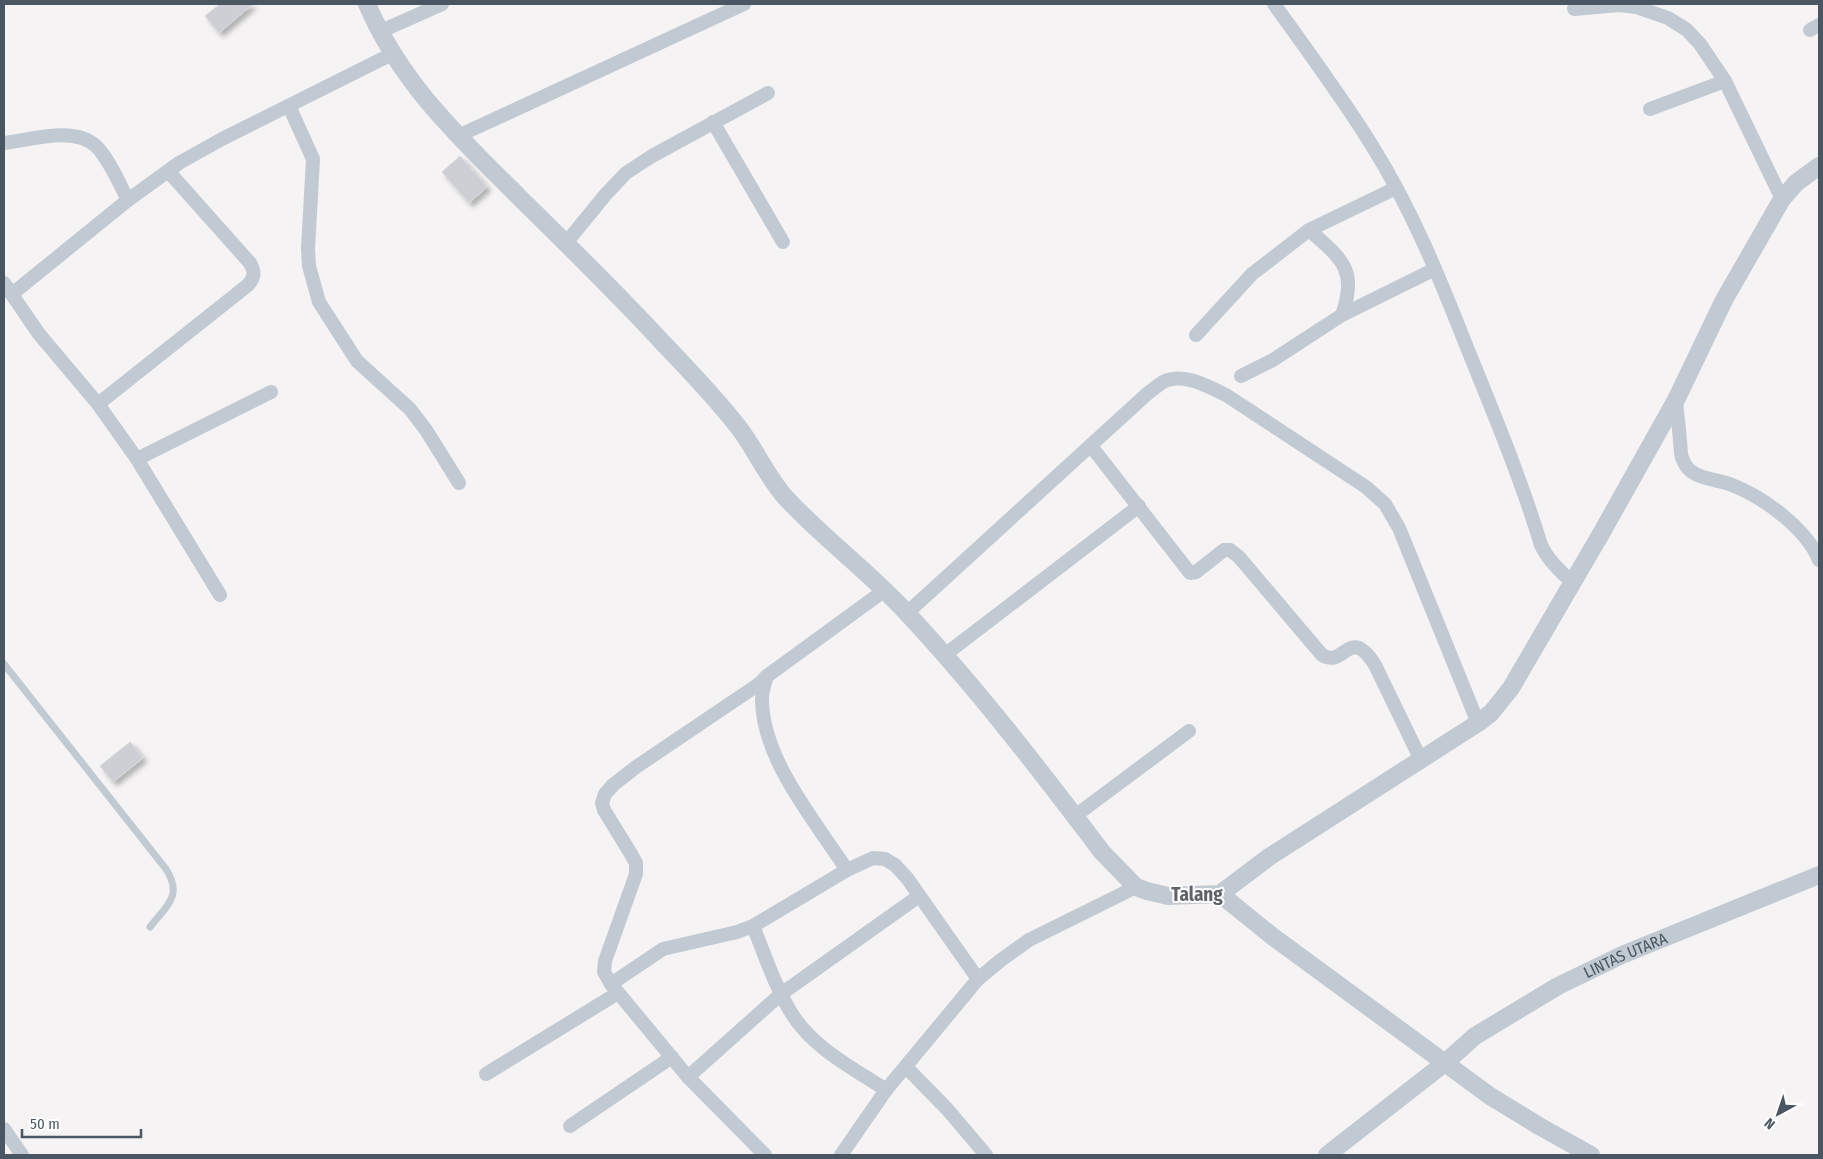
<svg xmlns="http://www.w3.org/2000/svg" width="1823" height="1159" viewBox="0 0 1823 1159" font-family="'Fira Sans Condensed',sans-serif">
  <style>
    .building { fill: #cdcfd5; stroke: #d7d9de; filter: url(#shadow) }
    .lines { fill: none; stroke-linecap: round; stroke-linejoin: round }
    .service { stroke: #c1cad2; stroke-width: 7 }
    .minor { stroke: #c1cad2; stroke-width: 14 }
    .tertiary { stroke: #c1cad2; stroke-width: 18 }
    .labels { text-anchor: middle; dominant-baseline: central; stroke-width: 4; stroke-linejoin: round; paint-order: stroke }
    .street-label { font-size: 16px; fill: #4a5661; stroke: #fff }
    .quarter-label { font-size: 19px; font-weight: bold; fill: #5f6368; stroke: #fff }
  </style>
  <defs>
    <filter id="shadow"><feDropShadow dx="4" dy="4" stdDeviation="2.5" flood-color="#0004"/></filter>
  </defs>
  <rect width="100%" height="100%" fill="#f5f3f3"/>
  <g class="building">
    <polygon points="220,4 253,4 219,33 205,16"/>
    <polygon points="460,156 487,187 469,203 442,172"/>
    <polygon points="130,742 143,758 113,782 100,766"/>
  </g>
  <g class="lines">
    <path class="service" d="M4,664L166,869C183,896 167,905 150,927"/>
    <g class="minor">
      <path d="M1274,4C1307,50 1341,96 1371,144C1412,209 1440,279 1468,350C1494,414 1521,479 1541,545C1548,560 1560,571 1572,582"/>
      <polyline points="1574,9 1619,5 1636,7 1668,18 1687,30 1700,44 1725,81 1782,199"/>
      <polyline points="1810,30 1819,25"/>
      <polyline points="379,32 442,4"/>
      <polyline points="289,106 313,159 308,249 309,266 319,302 357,361 410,409 426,430 459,483"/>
      <polyline points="1650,109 1725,81"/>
      <polyline points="713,122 783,242"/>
      <polyline points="458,136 744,4"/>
      <path d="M4,143C30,140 75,125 97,147C110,161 119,183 128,200"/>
      <path d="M1309,230C1342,259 1358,270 1342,315"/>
      <polyline points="566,243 606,194 626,173 652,156 768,93"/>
      <polyline points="4,283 39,334 98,404 137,459 220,595"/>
      <polyline points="12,294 128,200 179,163 222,139 392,54"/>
      <polyline points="1196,335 1252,274 1309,230 1396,188"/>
      <polyline points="1241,376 1273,360 1342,315 1435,269"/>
      <path d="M1676,400C1677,414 1679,427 1680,441C1681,447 1680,455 1683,460C1690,480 1715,478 1732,485C1763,497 1806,528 1819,560"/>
      <path d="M98,404L248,285C255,277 255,272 250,263L168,171"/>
      <path d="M1091,446L1190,573L1196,572L1224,550H1230L1239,557L1322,655C1345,669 1349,624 1375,665L1421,760"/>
      <polyline points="137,459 271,392"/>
      <path d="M907,613L1148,393C1154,389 1162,381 1168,380C1187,374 1209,387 1226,395L1366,487L1385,504L1399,528L1478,723"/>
      <polyline points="946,654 1139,506"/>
      <path d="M767,676C765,683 762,691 762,699C762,759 815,821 847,870"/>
      <polyline points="1075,816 1189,731"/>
      <path d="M753,926C765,955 775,987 792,1014C813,1048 853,1068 886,1090"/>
      <polyline points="611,984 663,949 737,932 753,926 847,870 873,858 885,859 895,865 907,878 978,979"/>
      <polyline points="906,1067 948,1110 986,1155"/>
      <polyline points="486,1074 618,993"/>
      <polyline points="688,1077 781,994 919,896"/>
      <polyline points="570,1126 672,1057"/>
      <polyline points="4,1129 22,1155"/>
      <polyline points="765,1155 688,1077 611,984 604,972 605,961 636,874 636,863 631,854 604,810 602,803 605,794 613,785 636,767 759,684 767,676 885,590"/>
      <polyline points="841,1155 886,1090 978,979 1001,960 1029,940 1136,887"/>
    </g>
    <g class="tertiary">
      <path d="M367,4C401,84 460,138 520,198C569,246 617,293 663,343C689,370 716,398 739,428C756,450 767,477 786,498C823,538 868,571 905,611C976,687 1040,770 1102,852L1136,887L1147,891L1168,896L1220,894L1269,857L1478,723L1491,713L1511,688L1602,532L1676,400L1724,300L1782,199L1796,183L1819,166"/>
      <polyline points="1220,894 1272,936 1490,1096 1539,1126 1591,1155"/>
      <path id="s1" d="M1327,1155L1446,1062L1475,1036L1558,986L1622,955L1819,875"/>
    </g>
  </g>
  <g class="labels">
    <g class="street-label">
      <text stroke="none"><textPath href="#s1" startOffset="361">LINTAS UTARA</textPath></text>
    </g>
    <g class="quarter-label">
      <text x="1197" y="894">Talang</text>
    </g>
  </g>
  <rect width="1823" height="1159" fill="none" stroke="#4a5661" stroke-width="10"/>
  <g transform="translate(1778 1114) rotate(220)" stroke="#ffffff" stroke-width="4" paint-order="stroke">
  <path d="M0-4L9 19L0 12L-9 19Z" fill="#4a5661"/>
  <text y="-8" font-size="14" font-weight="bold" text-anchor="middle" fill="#4a5661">N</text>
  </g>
  <path d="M22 1129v8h119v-8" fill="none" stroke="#4a5661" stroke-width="2.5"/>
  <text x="30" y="1129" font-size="15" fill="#4a5661" stroke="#ffffff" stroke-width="4" paint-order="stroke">50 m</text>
</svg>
